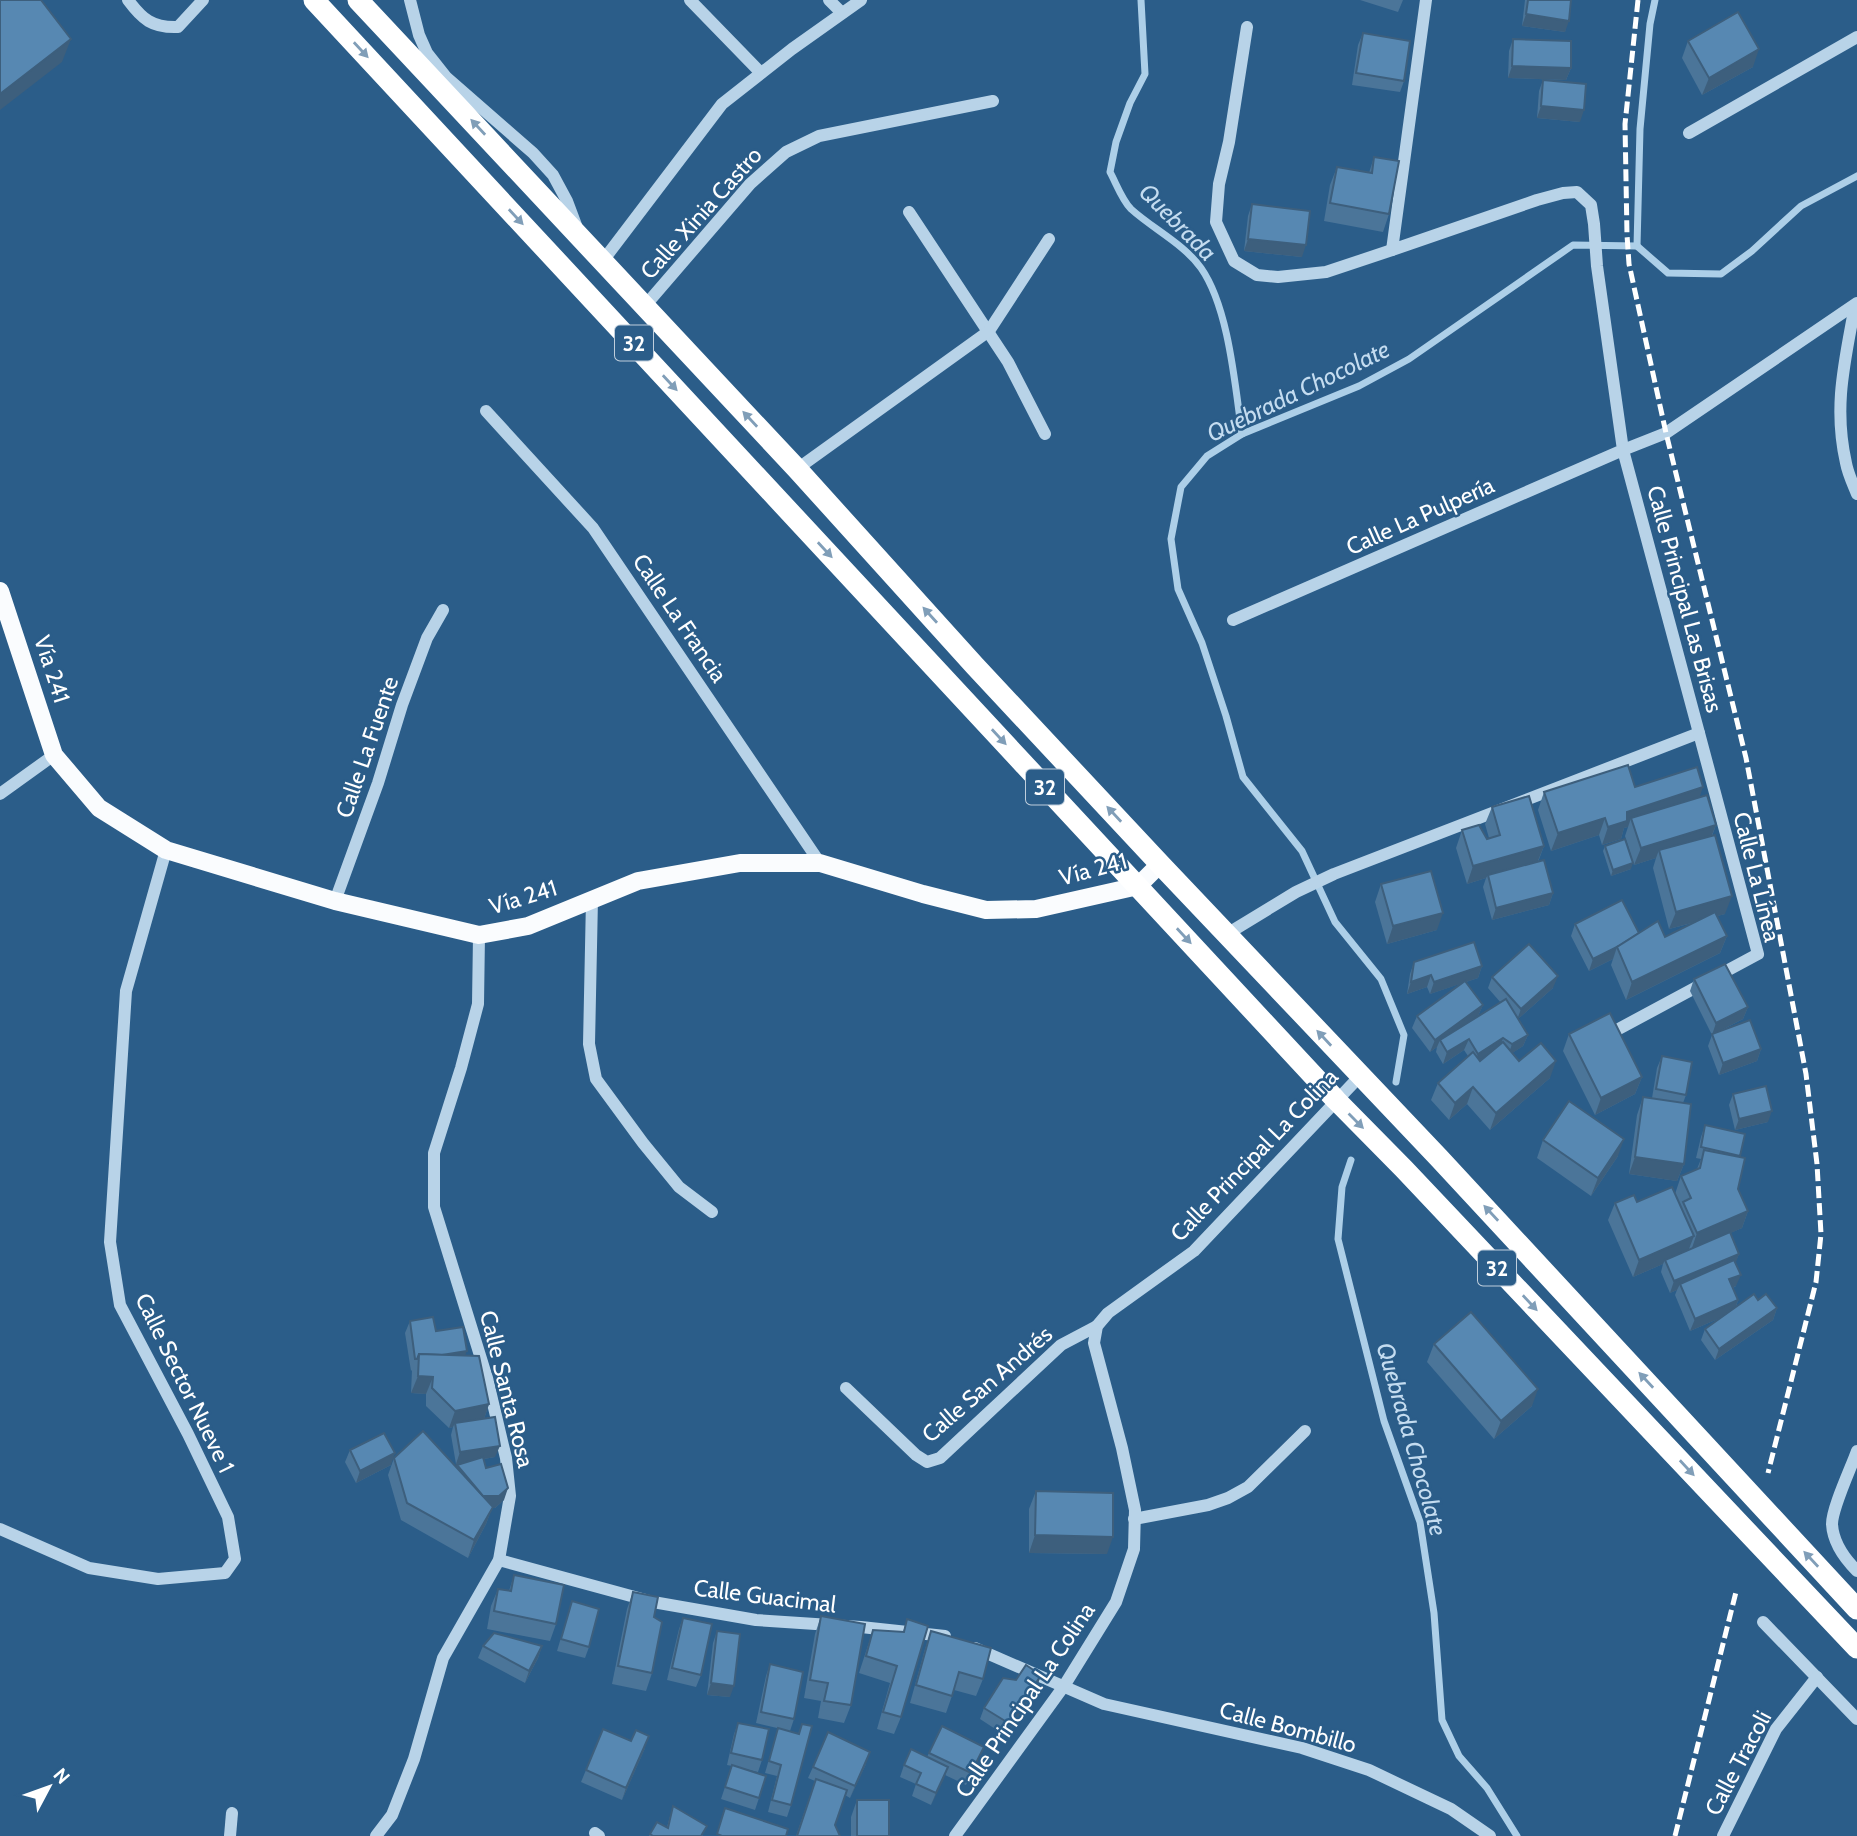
<svg xmlns="http://www.w3.org/2000/svg" width="1857" height="1836" viewBox="0 0 1857 1836" font-family="Cabin,sans-serif">
  <style>
    .lines { fill: none; stroke-linecap: round; stroke-linejoin: round }
    .stream { stroke: #adcfe8; stroke-width: 7 }
    .minor { stroke: #b8d3e8; stroke-width: 12 }
    .major { stroke: #fafcfe; stroke-width: 18 }
    .highway { stroke: #fff; stroke-width: 21 }
    .rail { stroke: #fff; stroke-width: 5; stroke-dasharray: 12 5; stroke-linecap: butt }
    .wall { fill: #4b7599 }
    .shaded-wall { fill: #3d5f7d }
    .building { fill: #5788b2; stroke: #3d5f7d; stroke-width: 2 }
    .oneway { fill: #809eb8 }
    .labels { text-anchor: middle; dominant-baseline: central; stroke-width: 5; stroke-linejoin: round; paint-order: stroke }
    .shield { fill: #2b5d89; stroke: #bfcedc; stroke-width: 2 }
    .shield-label { font-size: 21px; font-weight: bold; fill: #fff }
    .street-label { font-size: 23px; fill: #fff; stroke: #2b5d89 }
    .water-label { font-size: 24px; font-style: italic; fill: #c4dcf0; stroke: #2b5d89 }
  </style>
  <rect width="100%" height="100%" fill="#2b5d89"/>
  <g class="lines">
    <g class="stream">
      <path d="M1141,0L1145,74L1130,103L1116,142L1110,172C1116,183 1122,200 1131,209C1153,229 1184,244 1201,268C1229,308 1235,386 1242,434"/>
      <polyline points="1637,246 1640,129 1650,24 1655,0"/>
      <polyline points="1396,1082 1404,1035 1381,979 1335,922 1302,851 1243,777 1226,716 1202,643 1178,589 1171,539 1181,487 1207,456 1242,434 1359,386 1409,359 1573,245 1637,246 1668,273 1721,274 1752,251 1801,206 1857,176"/>
      <polyline points="1351,1160 1342,1187 1338,1239 1384,1421 1420,1522 1434,1613 1442,1720 1459,1756 1487,1788 1517,1836"/>
    </g>
    <g class="minor">
      <path d="M128,0C142,19 152,28 178,27L203,0"/>
      <polyline points="410,0 419,35 427,53 446,77 533,153 553,175 567,201 576,225"/>
      <polyline points="690,0 761,73"/>
      <polyline points="829,0 842,13"/>
      <polyline points="1247,27 1229,142 1219,184 1216,222 1234,261 1257,275 1278,277 1326,272 1392,250"/>
      <polyline points="1689,133 1857,37"/>
      <polyline points="909,212 1008,362 1045,434"/>
      <polyline points="602,262 722,104 792,49 861,0"/>
      <path d="M1855,305C1845,361 1833,406 1846,463C1848,474 1853,484 1857,494"/>
      <polyline points="644,307 750,184 786,152 819,136 993,101"/>
      <polyline points="486,411 593,528 820,863"/>
      <polyline points="797,469 989,331 1049,239"/>
      <polyline points="1233,620 1623,450 1597,266 1594,224 1591,205 1577,192 1563,193 1537,200 1392,250 1426,0"/>
      <polyline points="0,794 54,755"/>
      <polyline points="592,899 589,1044 596,1079 643,1143 679,1187 712,1212"/>
      <polyline points="335,901 378,783 402,705 427,638 443,610"/>
      <polyline points="1227,934 1296,892 1334,874 1699,733 1623,450 1666,433 1857,303"/>
      <polyline points="1613,1032 1758,954 1699,733"/>
      <polyline points="846,1388 916,1455 927,1462 940,1458 1061,1345 1097,1326"/>
      <path d="M1857,1451C1851,1468 1832,1508 1832,1524C1833,1543 1844,1558 1857,1571"/>
      <polyline points="1134,1519 1208,1505 1228,1498 1248,1487 1305,1431"/>
      <polyline points="0,1529 89,1568 158,1579 225,1573 235,1559 228,1517 188,1434 120,1305 110,1242 126,991 166,850"/>
      <polyline points="499,1560 653,1602 756,1620 861,1627 945,1636"/>
      <polyline points="1763,1622 1857,1719"/>
      <polyline points="975,1648 1104,1704 1302,1748 1369,1770 1451,1809 1490,1836"/>
      <polyline points="595,1833 599,1836"/>
      <polyline points="230,1836 232,1813"/>
      <polyline points="376,1836 392,1815 414,1759 443,1658 499,1560 510,1496 506,1458 487,1378 434,1207 434,1153 461,1068 478,1004 479,935"/>
      <polyline points="955,1836 1064,1686 1116,1602 1134,1549 1135,1510 1122,1448 1094,1343 1097,1326 1108,1313 1194,1251 1360,1076"/>
      <polyline points="1723,1836 1776,1729 1817,1677"/>
    </g>
    <polyline class="major" points="0,591 54,755 99,808 166,850 335,901 479,935 528,926 638,881 740,863 820,863 923,894 986,910 1036,909 1138,886 1160,864"/>
    <g class="highway">
      <polyline points="314,0 1336,1100 1404,1169 1857,1648"/>
      <polyline points="358,0 797,469 975,666 1160,864 1439,1158 1857,1609"/>
    </g>
    <g class="rail">
      <polyline points="1638,0 1625,124 1627,235 1629,264 1666,433 1746,758 1806,1074 1817,1164 1821,1234 1816,1282 1768,1473"/>
      <polyline points="1675,1836 1736,1592"/>
    </g>
  </g>
  <g class="wall">
    <polygon points="1360,0 1403,0 1398,12"/>
    <polygon points="1525,0 1571,0 1565,32 1522,26"/>
    <polygon points="1363,33 1404,81 1400,92 1352,85 1358,45"/>
    <polygon points="1513,39 1571,68 1566,80 1508,78 1509,51"/>
    <polygon points="1688,41 1753,67 1702,95 1682,58"/>
    <polygon points="1543,80 1580,122 1537,118 1539,91"/>
    <polygon points="1374,157 1389,214 1383,232 1324,221 1330,185 1337,167 1369,173"/>
    <polygon points="1252,204 1302,257 1244,251 1248,216"/>
    <polygon points="1635,787 1700,797 1716,825 1712,836 1725,914 1717,916 1727,936 1720,953 1626,1000 1611,965 1613,959 1589,971 1571,936 1575,924 1665,937 1696,922 1669,929 1653,868 1656,858 1634,865 1625,836 1628,827 1624,828 1621,839 1602,845 1599,835 1551,851 1538,810 1544,792"/>
    <polygon points="1492,807 1544,846 1538,862 1553,893 1549,905 1492,920 1483,887 1486,878 1467,884 1456,848 1462,830 1487,839 1489,838 1485,824"/>
    <polygon points="1605,846 1631,869 1611,876 1603,851"/>
    <polygon points="1381,884 1437,930 1387,944 1375,902"/>
    <polygon points="1414,962 1482,966 1478,978 1466,982 1483,1005 1478,1016 1501,1003 1488,988 1492,977 1553,988 1518,1019 1528,1035 1523,1046 1512,1053 1519,1061 1550,1078 1490,1130 1467,1104 1449,1120 1431,1100 1438,1083 1468,1056 1464,1050 1443,1064 1436,1052 1437,1047 1430,1052 1412,1028 1417,1016 1462,983 1430,994 1427,987 1407,994 1410,974"/>
    <polygon points="1694,979 1748,1007 1743,1019 1720,1031 1761,1049 1757,1061 1719,1075 1708,1046 1712,1035 1690,991"/>
    <polygon points="1569,1034 1642,1077 1635,1094 1595,1115 1563,1051"/>
    <polygon points="1662,1056 1686,1095 1683,1103 1684,1164 1677,1181 1629,1174 1637,1115 1643,1097 1652,1098 1657,1068"/>
    <polygon points="1733,1094 1768,1122 1735,1130 1729,1105"/>
    <polygon points="1705,1125 1745,1134 1739,1157 1738,1189 1748,1211 1742,1228 1730,1233 1739,1254 1735,1263 1736,1286 1733,1288 1738,1300 1736,1307 1758,1300 1777,1308 1773,1320 1715,1360 1701,1340 1705,1329 1720,1318 1690,1331 1675,1295 1677,1290 1670,1293 1661,1272 1663,1264 1633,1277 1608,1220 1615,1203 1637,1202 1675,1194 1681,1176 1697,1169 1701,1159 1696,1158 1701,1137"/>
    <polygon points="1543,1140 1618,1156 1591,1196 1537,1158"/>
    <polygon points="410,1321 436,1331 465,1356 489,1404 484,1419 495,1457 484,1459 486,1468 504,1500 495,1508 492,1508 486,1524 468,1558 401,1520 388,1475 394,1458 456,1467 457,1465 467,1462 456,1464 451,1435 453,1427 449,1428 426,1406 426,1394 411,1393 412,1370 411,1371 405,1333"/>
    <polygon points="1434,1344 1532,1406 1494,1439 1427,1362"/>
    <polygon points="350,1450 391,1465 356,1483 345,1462"/>
    <polygon points="1036,1491 1107,1554 1029,1553 1029,1509"/>
    <polygon points="514,1575 556,1624 550,1641 487,1629 491,1606 498,1589 509,1591"/>
    <polygon points="633,1592 654,1617 652,1673 646,1691 612,1684 627,1609"/>
    <polygon points="572,1601 589,1647 585,1658 557,1651"/>
    <polygon points="821,1616 851,1705 844,1723 818,1718 821,1701 804,1698 815,1634"/>
    <polygon points="683,1618 701,1675 696,1687 667,1680 679,1629"/>
    <polygon points="907,1619 901,1717 894,1734 877,1729 890,1683 859,1673 873,1630 903,1632"/>
    <polygon points="717,1631 730,1697 707,1695 713,1643"/>
    <polygon points="931,1631 983,1679 976,1696 954,1690 946,1713 910,1703 925,1649"/>
    <polygon points="483,1646 542,1646 538,1658 525,1683 478,1658"/>
    <polygon points="770,1664 794,1719 790,1731 756,1723 766,1676"/>
    <polygon points="1037,1687 1006,1736 980,1719 984,1708"/>
    <polygon points="738,1723 762,1760 758,1772 737,1767 759,1798 755,1810 721,1799 732,1766 727,1765 734,1734"/>
    <polygon points="802,1724 791,1805 787,1817 768,1812 777,1776 765,1773 778,1728 798,1734"/>
    <polygon points="984,1747 979,1758 966,1785 945,1775 931,1805 912,1796 916,1784 900,1777 904,1765 927,1757 929,1753"/>
    <polygon points="645,1748 622,1800 581,1782 586,1770"/>
    <polygon points="866,1764 850,1798 845,1795 835,1825 840,1836 796,1836 815,1781 808,1778 813,1767"/>
    <polygon points="857,1800 889,1836 851,1836 851,1817"/>
    <polygon points="673,1806 703,1836 649,1836 657,1822 667,1827"/>
  </g>
  <g class="shaded-wall">
    <polygon points="1526,14 1569,21 1565,32 1522,26"/>
    <polygon points="71,39 62,62 0,110 0,94"/>
    <polygon points="1759,49 1753,67 1702,95 1709,78"/>
    <polygon points="1512,66 1571,68 1566,80 1508,78"/>
    <polygon points="1541,106 1584,110 1580,122 1537,118"/>
    <polygon points="1248,239 1306,245 1302,257 1244,251"/>
    <polygon points="1703,787 1697,805 1631,818 1628,827 1624,828 1621,839 1602,845 1608,827 1627,812"/>
    <polygon points="1605,818 1599,835 1551,851 1558,833"/>
    <polygon points="1716,825 1709,842 1659,850 1656,858 1634,865 1641,848"/>
    <polygon points="1544,846 1537,863 1488,875 1486,878 1467,884 1473,866"/>
    <polygon points="1633,863 1631,869 1611,876 1613,870"/>
    <polygon points="1553,893 1549,905 1492,920 1496,908"/>
    <polygon points="1732,896 1725,914 1669,929 1676,912"/>
    <polygon points="1443,913 1437,930 1387,944 1393,926"/>
    <polygon points="1640,935 1617,947 1613,959 1589,971 1593,959"/>
    <polygon points="1727,936 1720,953 1626,1000 1632,982"/>
    <polygon points="1482,966 1478,978 1430,994 1434,982"/>
    <polygon points="1431,975 1427,987 1407,994 1411,982"/>
    <polygon points="1558,976 1553,988 1517,1020 1521,1009"/>
    <polygon points="1483,1005 1478,1016 1440,1040 1437,1047 1430,1052 1435,1040"/>
    <polygon points="1748,1007 1743,1019 1712,1035 1716,1023"/>
    <polygon points="1528,1035 1523,1046 1508,1056 1512,1044"/>
    <polygon points="1503,1038 1499,1050 1474,1066 1478,1054"/>
    <polygon points="1469,1039 1464,1050 1443,1064 1447,1052"/>
    <polygon points="1761,1049 1757,1061 1719,1075 1723,1063"/>
    <polygon points="1556,1061 1550,1078 1490,1130 1496,1113"/>
    <polygon points="1642,1077 1635,1094 1595,1115 1601,1098"/>
    <polygon points="1473,1087 1467,1104 1449,1120 1455,1103"/>
    <polygon points="1772,1111 1768,1122 1735,1130 1739,1119"/>
    <polygon points="1624,1139 1618,1156 1591,1196 1598,1178"/>
    <polygon points="1635,1157 1684,1164 1677,1181 1629,1174"/>
    <polygon points="1748,1211 1742,1228 1691,1251 1697,1233"/>
    <polygon points="1694,1236 1687,1254 1665,1260 1663,1264 1633,1277 1639,1260"/>
    <polygon points="1739,1254 1735,1265 1680,1284 1677,1290 1670,1293 1674,1281"/>
    <polygon points="1741,1275 1736,1286 1725,1291 1729,1279"/>
    <polygon points="1738,1300 1734,1312 1690,1331 1695,1319"/>
    <polygon points="1777,1308 1773,1320 1715,1360 1719,1349"/>
    <polygon points="467,1351 462,1363 418,1358"/>
    <polygon points="418,1376 433,1377 426,1394 411,1393"/>
    <polygon points="1538,1389 1532,1406 1494,1439 1501,1421"/>
    <polygon points="489,1404 483,1422 455,1423 453,1427 449,1428 455,1411"/>
    <polygon points="500,1446 495,1457 456,1464 460,1452"/>
    <polygon points="395,1453 391,1465 356,1483 360,1471"/>
    <polygon points="508,1488 504,1500 495,1508 492,1508 486,1524 468,1558 474,1540 483,1496"/>
    <polygon points="1035,1535 1113,1537 1107,1554 1029,1553"/>
    <polygon points="542,1646 538,1658 525,1683 529,1671"/>
    <polygon points="1041,1675 1037,1687 1006,1736 1010,1724"/>
    <polygon points="711,1683 734,1686 730,1697 707,1695"/>
    <polygon points="649,1736 645,1748 622,1800 626,1788"/>
    <polygon points="870,1752 866,1764 850,1798 855,1786"/>
    <polygon points="948,1767 944,1779 931,1805 936,1793"/>
  </g>
  <g class="building">
    <polygon points="0,0 41,0 71,39 0,94"/>
    <polygon points="1528,0 1571,0 1569,21 1526,14"/>
    <polygon points="1738,12 1759,49 1709,78 1688,41"/>
    <polygon points="1363,33 1410,41 1404,81 1356,73"/>
    <polygon points="1513,39 1571,41 1571,68 1512,66"/>
    <polygon points="1543,80 1586,84 1584,110 1541,106"/>
    <polygon points="1374,157 1399,161 1389,214 1330,203 1337,167 1372,173"/>
    <polygon points="1252,204 1310,211 1306,245 1248,239"/>
    <polygon points="1628,765 1635,787 1697,767 1703,787 1627,812 1627,821 1608,827 1605,818 1558,833 1544,792"/>
    <polygon points="1707,795 1716,825 1641,848 1631,818"/>
    <polygon points="1529,796 1544,846 1473,866 1462,830 1479,825 1487,839 1500,835 1492,807"/>
    <polygon points="1715,835 1732,896 1676,912 1659,850"/>
    <polygon points="1625,839 1633,863 1613,870 1605,846"/>
    <polygon points="1544,860 1553,893 1496,908 1488,875"/>
    <polygon points="1431,871 1443,913 1393,926 1381,884"/>
    <polygon points="1622,900 1639,933 1619,946 1593,959 1575,924"/>
    <polygon points="1715,912 1727,936 1632,982 1617,947 1658,921 1665,937"/>
    <polygon points="1474,942 1482,966 1434,982 1431,975 1411,982 1414,962"/>
    <polygon points="1529,944 1558,976 1521,1009 1492,977"/>
    <polygon points="1725,964 1748,1007 1716,1023 1694,979"/>
    <polygon points="1465,981 1483,1005 1435,1040 1417,1016"/>
    <polygon points="1506,999 1528,1035 1512,1044 1503,1038 1478,1054 1469,1039 1447,1052 1440,1040"/>
    <polygon points="1610,1013 1642,1077 1601,1098 1569,1034"/>
    <polygon points="1750,1020 1761,1049 1723,1063 1712,1034"/>
    <polygon points="1503,1042 1519,1061 1541,1043 1556,1061 1496,1113 1473,1087 1455,1103 1438,1083 1473,1052 1480,1061"/>
    <polygon points="1662,1056 1692,1062 1686,1095 1656,1089"/>
    <polygon points="1766,1086 1772,1111 1739,1119 1733,1094"/>
    <polygon points="1643,1097 1691,1104 1684,1164 1635,1157"/>
    <polygon points="1569,1101 1624,1139 1598,1178 1543,1140"/>
    <polygon points="1705,1125 1745,1134 1740,1156 1701,1147"/>
    <polygon points="1704,1150 1745,1158 1738,1189 1748,1211 1697,1233 1683,1202 1691,1198 1681,1176 1700,1168"/>
    <polygon points="1672,1187 1694,1236 1639,1260 1615,1203 1634,1195 1637,1202"/>
    <polygon points="1730,1232 1739,1254 1674,1281 1665,1260"/>
    <polygon points="1734,1260 1741,1275 1729,1279 1738,1300 1695,1319 1680,1284"/>
    <polygon points="1754,1294 1758,1300 1766,1294 1777,1308 1719,1349 1705,1329"/>
    <polygon points="1471,1312 1538,1389 1501,1421 1434,1344"/>
    <polygon points="433,1317 436,1331 463,1327 467,1351 442,1355 419,1354 417,1359 415,1359 410,1321"/>
    <polygon points="419,1354 479,1356 489,1404 455,1411 432,1388 433,1377 418,1376"/>
    <polygon points="495,1417 500,1446 460,1452 455,1423"/>
    <polygon points="423,1431 493,1507 474,1540 407,1503 394,1458"/>
    <polygon points="384,1433 395,1453 360,1471 350,1450"/>
    <polygon points="483,1457 486,1468 501,1464 508,1488 499,1496 483,1496 457,1465"/>
    <polygon points="1036,1491 1113,1493 1113,1537 1035,1535"/>
    <polygon points="514,1575 564,1585 556,1624 494,1611 498,1589 511,1591"/>
    <polygon points="633,1592 658,1597 654,1617 662,1622 652,1673 618,1666"/>
    <polygon points="572,1601 599,1609 589,1647 561,1639"/>
    <polygon points="821,1616 865,1624 851,1705 824,1701 828,1683 810,1680"/>
    <polygon points="683,1618 712,1624 701,1675 672,1668"/>
    <polygon points="907,1619 928,1626 901,1717 883,1712 897,1666 866,1656 873,1630 904,1632"/>
    <polygon points="717,1631 740,1634 734,1686 711,1683"/>
    <polygon points="931,1631 991,1648 983,1679 959,1672 952,1696 916,1685"/>
    <polygon points="494,1633 542,1646 529,1671 483,1646"/>
    <polygon points="770,1664 803,1672 794,1719 761,1712"/>
    <polygon points="1026,1665 1041,1675 1010,1724 984,1708 1003,1678 1016,1680"/>
    <polygon points="738,1723 769,1729 762,1760 731,1753"/>
    <polygon points="802,1724 812,1726 791,1805 772,1800 781,1765 769,1761 778,1728 799,1734"/>
    <polygon points="942,1726 984,1747 971,1773 929,1753"/>
    <polygon points="603,1729 631,1741 636,1730 649,1736 626,1788 586,1770"/>
    <polygon points="828,1732 870,1752 855,1786 813,1767"/>
    <polygon points="911,1749 948,1767 936,1793 916,1784 921,1773 904,1765"/>
    <polygon points="732,1765 766,1776 759,1798 725,1787"/>
    <polygon points="816,1779 847,1790 835,1825 840,1836 797,1836"/>
    <rect x="857" y="1800" width="32" height="36"/>
    <polygon points="673,1806 707,1826 701,1836 653,1836 650,1834 657,1822 668,1828"/>
    <polygon points="725,1808 788,1829 786,1836 722,1836 717,1834"/>
  </g>
  <defs><path id="oneway-solid" d="M-6-.8H1V-3.2L6.5 0L1 3.2V.8H-6Z" transform="scale(1.75)"/></defs>
  <g class="oneway">
    <use href="#oneway-solid" transform="translate(361 50) rotate(47)"/>
    <use href="#oneway-solid" transform="translate(478 127) rotate(-133)"/>
    <use href="#oneway-solid" transform="translate(516 217) rotate(47)"/>
    <use href="#oneway-solid" transform="translate(670 383) rotate(47)"/>
    <use href="#oneway-solid" transform="translate(750 419) rotate(-133)"/>
    <use href="#oneway-solid" transform="translate(825 550) rotate(47)"/>
    <use href="#oneway-solid" transform="translate(930 615) rotate(-132)"/>
    <use href="#oneway-solid" transform="translate(999 737) rotate(47)"/>
    <use href="#oneway-solid" transform="translate(1114 814) rotate(-133)"/>
    <use href="#oneway-solid" transform="translate(1184 936) rotate(47)"/>
    <use href="#oneway-solid" transform="translate(1324 1038) rotate(-133)"/>
    <use href="#oneway-solid" transform="translate(1356 1121) rotate(45)"/>
    <use href="#oneway-solid" transform="translate(1491 1213) rotate(-133)"/>
    <use href="#oneway-solid" transform="translate(1530 1303) rotate(47)"/>
    <use href="#oneway-solid" transform="translate(1646 1380) rotate(-133)"/>
    <use href="#oneway-solid" transform="translate(1687 1468) rotate(47)"/>
    <use href="#oneway-solid" transform="translate(1811 1559) rotate(-133)"/>
  </g>
  <g class="labels">
    <g class="shield">
      <rect x="615" y="325.5" width="38" height="35" rx="5"/>
      <rect x="1026" y="769.5" width="38" height="35" rx="5"/>
      <rect x="1478" y="1250.5" width="38" height="35" rx="5"/>
    </g>
    <g class="shield-label">
      <text x="634" y="343">32</text>
      <text x="1045" y="787">32</text>
      <text x="1497" y="1268">32</text>
    </g>
    <g class="street-label">
      <text transform="translate(701 213) rotate(-48)">Calle Xinia Castro</text>
      <text transform="translate(1420 516) rotate(-24)">Calle La Pulpería</text>
      <text transform="translate(1685 599) rotate(75)">Calle Principal Las Brisas</text>
      <text transform="translate(680 618) rotate(56)">Calle La Francia</text>
      <text transform="translate(52 669) rotate(72)">Vía 241</text>
      <text transform="translate(367 747) rotate(-71)">Calle La Fuente</text>
      <text transform="translate(1093 869) rotate(-15)">Vía 241</text>
      <text transform="translate(1757 877) rotate(76)">Calle La Línea</text>
      <text transform="translate(523 897) rotate(-17)">Vía 241</text>
      <text transform="translate(1254 1155) rotate(-46)">Calle Principal La Colina</text>
      <text transform="translate(185 1383) rotate(64)">Calle Sector Nueve 1</text>
      <text transform="translate(987 1384) rotate(-41)">Calle San Andrés</text>
      <text transform="translate(507 1389) rotate(76)">Calle Santa Rosa</text>
      <text transform="translate(765 1596) rotate(7)">Calle Guacimal</text>
      <text transform="translate(1025 1700) rotate(-56)">Calle Principal La Colina</text>
      <text transform="translate(1288 1727) rotate(15)">Calle Bombillo</text>
      <text transform="translate(1738 1763) rotate(-62)">Calle Tracoli</text>
    </g>
    <g class="water-label">
      <text transform="translate(1178 222) rotate(45)">Quebrada</text>
      <text transform="translate(1298 391) rotate(-26)">Quebrada Chocolate</text>
      <text transform="translate(1412 1439) rotate(74)">Quebrada Chocolate</text>
    </g>
  </g>
  <g transform="translate(49 1787) rotate(49)" stroke="#2b5d89" stroke-width="5" paint-order="stroke">
  <path d="M0-5L12 26L0 18L-12 26Z" fill="#ffffff"/>
  <text y="-10" font-size="19" font-weight="bold" text-anchor="middle" fill="#ffffff">N</text>
  </g>
</svg>
